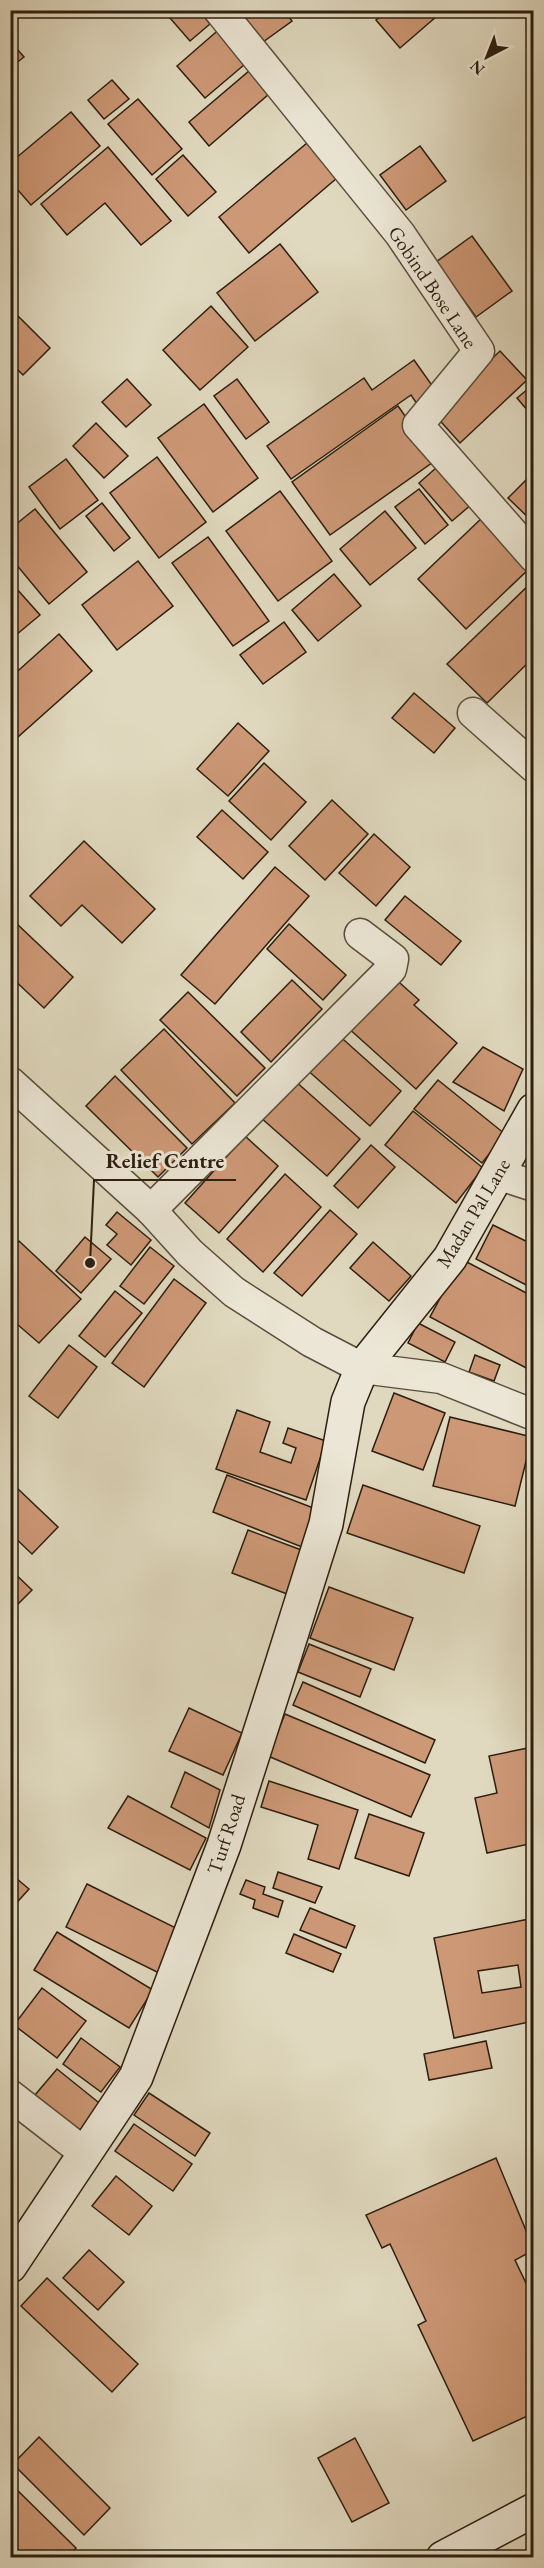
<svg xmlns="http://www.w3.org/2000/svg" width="544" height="2568" viewBox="0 0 544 2568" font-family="'EB Garamond',serif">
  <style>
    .building { fill: #cd9876; stroke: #2d1e0f; stroke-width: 1.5; fill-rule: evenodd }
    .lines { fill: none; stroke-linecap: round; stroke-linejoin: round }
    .street-casing { stroke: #5a4d3b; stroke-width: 33 }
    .secondary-casing { stroke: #2d1e0f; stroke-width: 36 }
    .street { stroke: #ebe6d5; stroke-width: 30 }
    .secondary { stroke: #ebe6d5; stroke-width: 33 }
    .labels { text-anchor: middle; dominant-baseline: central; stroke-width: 6; stroke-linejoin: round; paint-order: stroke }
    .street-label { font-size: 20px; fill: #2d1e0f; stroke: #ebe6d5 }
    .leader { fill: none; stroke: #2d1e0f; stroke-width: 2 }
    .callout-dot { fill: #2d1e0f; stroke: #ebe6d5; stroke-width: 2 }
    .callout-label { font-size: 21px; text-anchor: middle; font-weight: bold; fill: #2d1e0f; stroke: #ebe6d5; stroke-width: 6; stroke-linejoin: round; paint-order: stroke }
  </style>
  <rect width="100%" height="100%" fill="#e0d9bf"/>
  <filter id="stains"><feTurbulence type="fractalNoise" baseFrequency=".00333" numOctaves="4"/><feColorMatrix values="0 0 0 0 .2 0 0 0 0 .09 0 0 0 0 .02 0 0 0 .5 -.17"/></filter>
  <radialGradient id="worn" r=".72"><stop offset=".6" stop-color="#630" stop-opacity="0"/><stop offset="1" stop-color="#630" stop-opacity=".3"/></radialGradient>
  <g class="building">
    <polygon points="163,10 199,10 210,24 190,41"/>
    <polygon points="239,10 284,10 292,21 263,42"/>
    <polygon points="388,10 444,10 400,48 376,20"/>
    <polygon points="223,26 251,59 205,98 177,66"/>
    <polygon points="10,41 24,57 10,68"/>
    <polygon points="256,65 276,88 209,146 189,122"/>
    <polygon points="112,80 129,99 104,119 88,100"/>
    <polygon points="138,99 182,149 152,175 108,124"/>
    <polygon points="71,112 100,146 31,205 10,181 10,163"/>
    <polygon points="307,143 337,178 249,253 219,217"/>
    <polygon points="420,146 446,181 406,210 380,175"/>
    <polygon points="108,147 171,221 141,245 105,203 67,235 41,204"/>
    <polygon points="183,155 216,192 188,216 156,179"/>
    <polygon points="472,236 512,291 476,317 436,262"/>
    <polygon points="280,244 318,292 255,341 217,293"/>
    <polygon points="211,306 248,347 200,390 163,350"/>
    <polygon points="18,316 50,348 23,375 10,362 10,323"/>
    <polygon points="500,351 527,380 460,443 434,414"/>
    <polygon points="414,360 436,391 417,404 411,395 291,479 267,446 364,378 372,390"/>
    <polygon points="127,379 151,405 126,427 102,402"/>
    <polygon points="237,379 269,422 246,439 214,396"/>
    <polygon points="534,384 534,418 517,398"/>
    <polygon points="204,404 258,478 213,512 158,438"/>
    <polygon points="398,406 436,460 330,535 292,482"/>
    <polygon points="96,423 128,456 104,478 73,446"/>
    <polygon points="157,457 206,522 159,558 110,493"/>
    <polygon points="66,459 98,500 60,529 29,487"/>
    <polygon points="445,460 479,498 452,521 419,483"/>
    <polygon points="534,472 534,523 508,498"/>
    <polygon points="419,489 448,525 425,544 395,507"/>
    <polygon points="280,491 332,561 278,601 226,531"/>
    <polygon points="102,503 130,538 114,551 86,516"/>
    <polygon points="35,509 87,572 49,604 10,557 10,529"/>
    <polygon points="385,511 416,548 370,585 340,549"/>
    <polygon points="484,516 532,566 466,629 418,579"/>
    <polygon points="208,537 269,621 233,646 172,563"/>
    <polygon points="138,561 173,606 117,650 82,605"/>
    <polygon points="334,574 361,606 318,641 292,610"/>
    <polygon points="534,580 534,657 487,703 447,664"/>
    <polygon points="16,588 40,615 10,640 10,592"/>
    <polygon points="284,622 306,652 263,684 240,655"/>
    <polygon points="59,634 92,671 10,744 10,678"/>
    <polygon points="414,693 455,728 434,753 392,718"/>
    <polygon points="238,723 269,751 228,796 197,769"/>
    <polygon points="264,763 306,802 271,840 229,801"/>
    <polygon points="332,800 368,834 325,880 289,846"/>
    <polygon points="222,810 268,852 243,879 197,837"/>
    <polygon points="374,834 410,867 376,906 339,873"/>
    <polygon points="84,841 155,909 122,943 82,905 61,926 30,896"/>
    <polygon points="275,867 309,896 215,1004 181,975"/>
    <polygon points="405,896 461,941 441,965 385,920"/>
    <polygon points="16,923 73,977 44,1008 10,976 10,929"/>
    <polygon points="289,924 346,975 323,1000 267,949"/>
    <polygon points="392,976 419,1000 414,1005 457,1043 416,1089 346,1026"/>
    <polygon points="292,980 322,1009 271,1062 241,1032"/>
    <polygon points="188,992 265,1068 237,1096 160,1020"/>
    <polygon points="164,1029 235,1103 192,1144 121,1070"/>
    <polygon points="335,1032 401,1091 370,1126 304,1067"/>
    <polygon points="483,1047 523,1069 504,1111 453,1082"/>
    <polygon points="115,1076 187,1148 158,1177 86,1106"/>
    <polygon points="293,1079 360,1139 327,1176 260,1117"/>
    <polygon points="438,1080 505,1134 482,1163 414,1109"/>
    <polygon points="413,1111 483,1168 456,1203 385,1145"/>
    <polygon points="245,1136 278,1166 219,1233 185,1203"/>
    <polygon points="371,1145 395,1167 358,1208 334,1186"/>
    <polygon points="285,1174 321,1207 263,1272 227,1239"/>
    <polygon points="330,1210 357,1234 302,1296 274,1273"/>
    <polygon points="117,1212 151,1240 131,1265 107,1245 117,1234 106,1225"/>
    <polygon points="493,1225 534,1245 534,1289 476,1259"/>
    <polygon points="85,1237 111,1259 81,1293 56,1271"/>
    <polygon points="19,1241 81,1299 39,1343 10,1318 10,1252"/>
    <polygon points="373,1242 411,1276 389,1301 350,1268"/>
    <polygon points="150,1247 174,1266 144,1304 120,1286"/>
    <polygon points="461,1259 534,1297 534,1362 530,1370 430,1317"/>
    <polygon points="174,1279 206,1303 144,1387 112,1363"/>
    <polygon points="115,1291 142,1313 105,1357 79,1336"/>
    <polygon points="418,1323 455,1342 445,1362 408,1343"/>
    <polygon points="69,1345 97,1367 58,1418 29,1396"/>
    <polygon points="475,1355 500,1365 494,1381 469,1372"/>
    <polygon points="394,1393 445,1413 423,1470 372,1451"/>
    <polygon points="237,1410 270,1422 260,1452 291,1463 296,1448 283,1443 288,1428 326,1441 306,1500 216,1469"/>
    <polygon points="450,1417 532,1437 515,1506 433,1486"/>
    <polygon points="227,1475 316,1509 302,1547 213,1512"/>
    <polygon points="363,1485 480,1526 464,1573 347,1533"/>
    <polygon points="17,1488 58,1527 32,1554 10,1533 10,1495"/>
    <polygon points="248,1530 304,1551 287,1594 232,1573"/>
    <polygon points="10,1569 32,1590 10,1612"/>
    <polygon points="329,1587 413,1618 394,1670 310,1638"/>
    <polygon points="534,1629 534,1659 528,1630"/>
    <polygon points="309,1644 371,1669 360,1697 298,1672"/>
    <polygon points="303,1682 435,1740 425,1763 293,1705"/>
    <polygon points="189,1708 242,1733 223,1775 169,1751"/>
    <polygon points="285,1714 430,1775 411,1817 268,1756"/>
    <polygon points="528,1748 534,1773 534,1843 487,1853 475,1798 497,1793 489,1756"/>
    <polygon points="185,1772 220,1790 209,1828 171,1807"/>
    <polygon points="269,1781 358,1810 339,1869 308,1859 318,1825 261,1807"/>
    <polygon points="128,1796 206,1838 190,1870 108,1828"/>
    <polygon points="369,1814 424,1833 409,1876 355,1858"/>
    <polygon points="278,1872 322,1887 315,1903 273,1888"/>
    <polygon points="10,1873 29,1889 10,1910"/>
    <polygon points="246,1880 265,1887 263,1894 283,1901 278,1917 253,1908 255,1900 240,1894"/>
    <polygon points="87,1884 184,1932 163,1975 66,1927"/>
    <polygon points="310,1908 355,1926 346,1948 300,1930"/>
    <path d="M534,1918V2021L454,2038L434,1938ZM518,1965L521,1987L482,1993L478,1971Z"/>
    <polygon points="57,1932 153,1990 129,2028 34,1970"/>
    <polygon points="294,1934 341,1954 333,1972 286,1953"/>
    <polygon points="42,1988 86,2021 57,2058 14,2025"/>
    <polygon points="81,2038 120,2067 101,2092 63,2064"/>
    <polygon points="486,2041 492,2068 429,2080 424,2054"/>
    <polygon points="57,2069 103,2106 81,2133 35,2095"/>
    <polygon points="149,2093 210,2133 195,2156 134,2115"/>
    <polygon points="134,2124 192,2164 173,2191 115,2151"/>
    <polygon points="496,2158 534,2250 515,2260 534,2300 534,2338 528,2341 534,2353 534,2413 473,2441 418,2325 426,2321 390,2244 382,2248 366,2215"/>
    <polygon points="116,2176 152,2206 129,2235 92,2206"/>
    <polygon points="89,2250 124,2282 98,2310 63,2278"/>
    <polygon points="47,2278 138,2364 112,2392 21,2306"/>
    <polygon points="39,2437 110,2508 84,2535 13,2464"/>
    <polygon points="355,2438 389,2503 352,2522 318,2458"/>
    <polygon points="10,2483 76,2548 67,2558 10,2558"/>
  </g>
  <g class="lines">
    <g class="street-casing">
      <g id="street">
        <polyline points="219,10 400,234 479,351 418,425 534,557"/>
        <polyline points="473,713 534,767"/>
        <polyline points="10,1082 151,1210 190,1253 234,1292 312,1342 362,1368 441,1378 534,1415"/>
        <polyline points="497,1174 534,1186"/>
        <polyline points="151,1210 391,969 393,959 360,934"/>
        <polyline points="10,2095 86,2154"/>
      </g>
    </g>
    <g class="secondary-casing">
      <g id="secondary">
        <polyline points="10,2266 136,2077 224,1845 281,1667 326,1524 348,1402 362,1368 450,1258 534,1110"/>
        <polyline points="443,2558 534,2510"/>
      </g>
    </g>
    <use href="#street" class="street"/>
    <use href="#secondary" class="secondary"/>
  </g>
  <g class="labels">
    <g class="street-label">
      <text transform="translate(433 287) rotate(56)">Gobind Bose Lane</text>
      <text transform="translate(473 1213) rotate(-59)">Madan Pal Lane</text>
      <text transform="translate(226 1834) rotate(-72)">Turf Road</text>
    </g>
  </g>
  <path class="leader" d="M90 1263L94 1180H236"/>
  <circle class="callout-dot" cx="90" cy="1263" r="6"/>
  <g class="callout-label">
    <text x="165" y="1168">Relief Centre</text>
  </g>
  <rect width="544" height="2568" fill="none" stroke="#e0d9bf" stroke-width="36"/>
  <rect x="12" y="12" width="520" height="2544" fill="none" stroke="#2d1e0f" stroke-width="3"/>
  <rect x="18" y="18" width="508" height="2532" fill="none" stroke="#2d1e0f" stroke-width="1.5"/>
  <g transform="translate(487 57) rotate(222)" stroke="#ebe6d5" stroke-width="4.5" paint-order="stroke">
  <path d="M0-4.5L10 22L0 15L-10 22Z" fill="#2d1e0f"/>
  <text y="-9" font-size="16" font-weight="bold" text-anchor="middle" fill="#2d1e0f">N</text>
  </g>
  <rect width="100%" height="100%" filter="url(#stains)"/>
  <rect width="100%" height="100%" fill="url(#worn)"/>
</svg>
